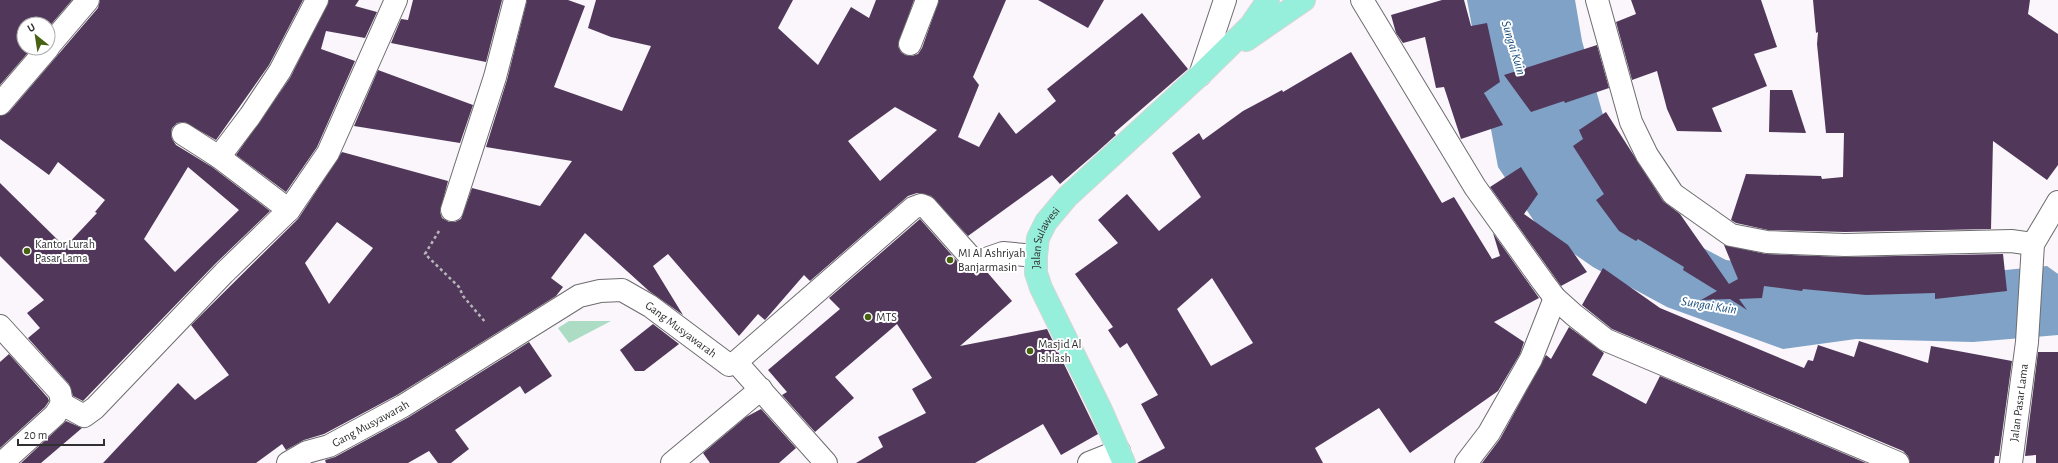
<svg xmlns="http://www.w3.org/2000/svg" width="2058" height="463" viewBox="0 0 2058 463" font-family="'Alegreya Sans',sans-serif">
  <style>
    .green { fill: #acdcc4 }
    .water { fill: #7fa2c6 }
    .building { fill: #51385b; fill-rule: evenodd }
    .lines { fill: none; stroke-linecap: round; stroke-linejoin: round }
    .minor-casing { stroke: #6e6c6f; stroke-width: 24 }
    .major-casing { stroke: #d6d6d6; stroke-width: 24 }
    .path { stroke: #b9b6ba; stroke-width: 2.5; stroke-dasharray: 3 3; stroke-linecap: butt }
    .minor { stroke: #fff; stroke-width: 22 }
    .major { stroke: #95efda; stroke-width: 22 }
    .poi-dot { fill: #476110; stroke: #fff; stroke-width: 1.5 }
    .labels { text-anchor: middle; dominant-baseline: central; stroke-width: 4; stroke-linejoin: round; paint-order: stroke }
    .street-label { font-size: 12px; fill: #313032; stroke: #fff }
    .poi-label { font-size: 12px; fill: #313032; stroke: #fff; text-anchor: start }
    .water-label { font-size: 13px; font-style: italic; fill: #1d5180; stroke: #fff }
  </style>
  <rect width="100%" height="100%" fill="#faf6fb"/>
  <polygon class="green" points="569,321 611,321 569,343 558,328"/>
  <polygon class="water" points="1467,0 1575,0 1582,41 1615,157 1692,242 1726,260 1791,268 1995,271 2047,266 2058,274 2058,335 1973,342 1856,339 1783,349 1667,307 1593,267 1540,230 1498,167"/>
  <g class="building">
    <polygon points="0,0 72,0 48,28 48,24 24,24 24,48 32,48 0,85"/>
    <path d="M100,0H303L269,65L216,140L184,122L177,123L172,128L171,133L172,139L176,145L212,167L270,211L215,264L83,401L73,396L69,384L28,338L40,328L27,313L44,300L0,256V183L65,247L97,213L95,212L105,200L58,162L49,175L0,139V116L9,112L98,8ZM188,167L239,210L175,272L144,239Z"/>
    <polygon points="329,0 359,0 355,6 377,12 365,38 326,31 321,49 355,61 317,147 286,192 236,155 290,78"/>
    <polygon points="413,0 502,0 486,62 391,43 401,19 408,20"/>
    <path d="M527,0H568L585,6L554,87L622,111L651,46L611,37L588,28L596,0H793L778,28L818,65L851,7L869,18L876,0H914L898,46L901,52L905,55L912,56L918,54L922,48L939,0H1006L973,77L979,85L958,137L979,147L999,112L1016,134L1056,101L1047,89L1142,13L1188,69L1114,133L1116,135L1096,153L1060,184L1052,175L968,236L931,196L917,193L908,196L810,281L804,275L765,320L758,314L739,336L668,254L653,266L683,315L649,291L585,233L551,278L563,287L556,296L397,395L324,434L304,440L286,450L282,444L256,463H103L178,383L195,400L229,375L191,325L298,219L342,152L448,181L440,212L442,218L449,222H455L461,219L472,188L540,206L572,161L486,147L507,80ZM895,107L937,130L880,181L848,141ZM337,222L373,248L329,304L305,263Z"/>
    <polygon points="1038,0 1104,0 1088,28"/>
    <polygon points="1442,0 1464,0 1471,26 1487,23 1500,82 1484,93 1503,125 1461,139 1444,87 1436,88 1425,37 1403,43 1396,33 1391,15"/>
    <polygon points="1631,0 1761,0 1777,47 1754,54 1767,86 1712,108 1722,132 1677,131 1667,109 1657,71 1632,80 1616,22 1636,14"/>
    <polygon points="1813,0 2030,0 2028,14 2058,34 2058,165 2047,180 1993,141 1991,229 1845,232 1768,230 1736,223 1731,220 1746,174 1821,176 1822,179 1843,177 1844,133 1826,133 1817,44 1818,32 1816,33"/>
    <polygon points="1597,45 1609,88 1565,103 1564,101 1531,112 1504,75"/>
    <path d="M1351,52L1442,203L1454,197L1492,259L1500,256L1493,233L1539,298L1494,322L1524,342L1520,354L1498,391L1410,453L1379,408L1315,448L1323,463H1137L1165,448L1141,404L1158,395L1127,343L1120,348L1108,330L1113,327L1075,274L1118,243L1098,220L1127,194L1159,231L1201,197L1172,153L1199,133L1203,140L1243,111L1282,90L1283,92ZM1212,278L1253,343L1211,366L1177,309Z"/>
    <polygon points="378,70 473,105 460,143 354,126"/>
    <polygon points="1770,90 1792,90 1806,133 1769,132"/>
    <polygon points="1606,112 1663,201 1680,214 1729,284 1738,279 1724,245 1766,254 1845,257 2003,254 2007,291 1935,299 1935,293 1866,295 1803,289 1802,291 1764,286 1762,298 1739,299 1747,310 1730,299 1701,300 1717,291 1683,270 1684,267 1638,239 1636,241 1619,231 1596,200 1604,194 1573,146 1583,139 1579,130"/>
    <polygon points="1521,167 1538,194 1524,214 1568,245 1587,272 1561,286 1490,187"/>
    <polygon points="920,219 965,270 974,273 987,272 1012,301 960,346 1047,329 1098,434 1061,455 1043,424 975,463 856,463 883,447 878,437 926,413 912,389 932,378 897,324 835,377 854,398 815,432 782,395 787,392 768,370 840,309 829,298"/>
    <polygon points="1603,268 1660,308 1804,368 1808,360 1813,361 1818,345 1854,357 1859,341 1928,363 1931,346 2012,361 1999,456 1995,456 1994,463 1910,463 1908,456 1903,451 1612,329 1582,305"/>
    <polygon points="653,324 679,344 644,371 635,371 620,350"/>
    <polygon points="1569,327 1604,353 1592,375 1646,404 1660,376 1866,463 1482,463 1500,439 1546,355 1551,359"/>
    <polygon points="529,342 552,376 525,394 520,386 455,430 469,449 451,463 438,463 429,451 408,463 326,463 325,460 335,457 409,417"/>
    <polygon points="2038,352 2058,352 2058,463 2036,463 2036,455 2025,456"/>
    <polygon points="9,354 48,398 49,401 45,407 0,448 0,362"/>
    <polygon points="761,409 796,448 779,463 710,463 703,453 746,417"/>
    <polygon points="66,421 82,428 41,463 21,463"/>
  </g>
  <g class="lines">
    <g class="minor-casing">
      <g id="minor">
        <polyline points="1362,0 1475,187 1543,282 1555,298 1574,315 1606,340 1898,463"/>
        <polyline points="1597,0 1631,122 1647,155 1673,194 1731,235 1767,242 1845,245 2011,241 2033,244"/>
        <polyline points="910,44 927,0"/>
        <polyline points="48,47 88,0"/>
        <polyline points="1200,75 1225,0"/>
        <polyline points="0,104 48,48"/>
        <polyline points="183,134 219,157 250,116 280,71 317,0"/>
        <polyline points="219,157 289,210"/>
        <polyline points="452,210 495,77 515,0"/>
        <polyline points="0,326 60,392 62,404"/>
        <polyline points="736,362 826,463"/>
        <polyline points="62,404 84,416 95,408 224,273 289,210 328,153 396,0"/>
        <polyline points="2,463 55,415 62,404"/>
        <path id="s1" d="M288,463L307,452L329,446L403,406L579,296L600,291L622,290L650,306L729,365L736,362L913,208L921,205L926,207L974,261H980L1003,253L1036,256"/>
        <polyline points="672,463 761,389"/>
        <polyline points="1089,463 1119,451"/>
        <polyline points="1466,463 1489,433 1531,359 1555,298"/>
        <path id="s2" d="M2011,463L2027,342L2033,244L2058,202"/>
      </g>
    </g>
    <g class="major-casing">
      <g id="major">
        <polyline points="1246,40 1304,0"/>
        <path id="s3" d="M1124,463L1101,410L1041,288L1036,273V256L1038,238L1046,222L1067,197L1200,75L1251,25L1268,0"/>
      </g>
    </g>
    <polyline class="path" points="439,231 425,254 459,287 463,296 486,323"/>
    <use href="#minor" class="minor"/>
    <use href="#major" class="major"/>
  </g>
  <g class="poi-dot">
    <circle cx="27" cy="251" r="4"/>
    <circle cx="950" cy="260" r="4"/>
    <circle cx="868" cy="317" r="4"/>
    <circle cx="1030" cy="351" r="4"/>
  </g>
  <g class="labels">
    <g class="street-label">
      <text stroke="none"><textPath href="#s3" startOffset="247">Jalan Sulawesi</textPath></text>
      <text stroke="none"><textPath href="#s1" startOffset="451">Gang Musyawarah</textPath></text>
      <text stroke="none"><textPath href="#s2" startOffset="61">Jalan Pasar Lama</textPath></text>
      <text stroke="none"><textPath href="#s1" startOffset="92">Gang Musyawarah</textPath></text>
    </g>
    <g class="poi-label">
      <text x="35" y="244">Kantor Lurah<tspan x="35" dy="14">Pasar Lama</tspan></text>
      <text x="958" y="253">MI Al Ashriyah<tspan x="958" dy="14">Banjarmasin</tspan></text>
      <text x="876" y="317">MTS</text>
      <text x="1038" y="344">Masjid Al<tspan x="1038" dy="14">Ishlash</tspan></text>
    </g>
    <g class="water-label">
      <text transform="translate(1513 48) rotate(73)">Sungai Kuin</text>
      <text transform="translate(1709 306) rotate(9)">Sungai Kuin</text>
    </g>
  </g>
  <g transform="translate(36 36) rotate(330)"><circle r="19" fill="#ffffff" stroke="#adacad"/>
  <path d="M0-3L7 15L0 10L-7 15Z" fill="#476110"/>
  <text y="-6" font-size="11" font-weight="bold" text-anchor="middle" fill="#313032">U</text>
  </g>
  <path d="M18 439v6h86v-6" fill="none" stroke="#313032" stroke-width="2"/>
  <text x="24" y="439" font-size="12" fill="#313032" stroke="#ffffff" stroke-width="3" paint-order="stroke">20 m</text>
</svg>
